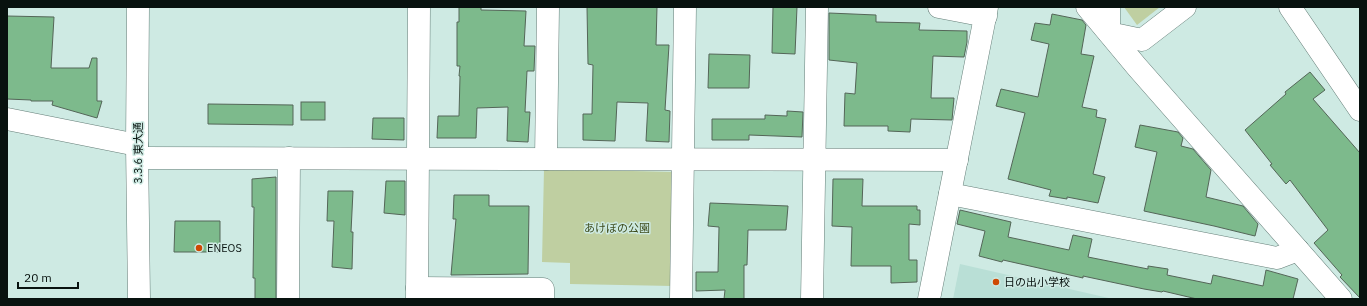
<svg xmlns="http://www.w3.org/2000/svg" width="1367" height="306" viewBox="0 0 1367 306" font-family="'IBM Plex Sans','Noto Sans JP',sans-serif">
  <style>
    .built { fill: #b9dfd6 }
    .green { fill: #bfcfa1 }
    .building { fill: #7dba8c; stroke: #546658 }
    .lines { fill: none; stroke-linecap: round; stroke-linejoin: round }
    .minor-casing { stroke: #657e78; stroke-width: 23 }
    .minor { stroke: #fff; stroke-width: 22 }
    .poi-dot { fill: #ce4902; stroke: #ceeae3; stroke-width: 1.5 }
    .labels { text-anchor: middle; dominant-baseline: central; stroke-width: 3; stroke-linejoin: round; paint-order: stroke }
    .street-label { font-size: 11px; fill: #08120f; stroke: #ceeae3 }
    .park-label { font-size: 11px; fill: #3c4a1a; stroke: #ceeae3 }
    .poi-label { font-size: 11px; fill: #08120f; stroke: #ceeae3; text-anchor: start }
  </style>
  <rect width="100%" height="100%" fill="#ceeae3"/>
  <polygon class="built" points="960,264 1113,299 953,299"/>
  <g class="green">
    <polygon points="1124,7 1160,7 1137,25"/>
    <polygon points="544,169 676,172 673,286 570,284 570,263 542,262"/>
  </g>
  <g class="building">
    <polygon points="459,7 481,7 481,10 526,11 524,46 535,46 534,71 527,71 525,112 530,112 528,142 507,141 508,107 477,108 476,138 437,138 438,116 459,116 460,76 459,76 460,66 457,66 457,22 459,22"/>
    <polygon points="587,7 657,7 656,45 669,45 665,110 670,111 669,142 646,141 648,103 617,102 615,141 583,140 583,114 592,114 593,65 588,64"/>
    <polygon points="773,7 797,7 795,54 772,53"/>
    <polygon points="829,13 876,15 876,22 920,23 919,30 967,31 967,42 964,57 933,56 931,98 954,98 952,120 911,119 910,132 888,131 888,126 844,126 845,93 855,94 857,63 829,60"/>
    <polygon points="1052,14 1082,20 1086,25 1081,54 1094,56 1082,107 1097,110 1096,117 1106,119 1093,174 1105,177 1098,203 1067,197 1067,199 1049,196 1051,190 1008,179 1025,113 996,106 1001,89 1038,97 1049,44 1031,40 1035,23 1050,25"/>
    <polygon points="7,16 54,17 51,68 89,68 92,58 97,58 97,101 102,101 97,118 52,105 53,101 31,101 31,100 7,99"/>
    <polygon points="709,54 750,55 749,88 708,88"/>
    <polygon points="1310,72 1325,90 1313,99 1360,153 1360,298 1340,277 1342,275 1314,243 1328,230 1290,180 1286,184 1270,165 1272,164 1245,130 1286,94 1285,92"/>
    <rect x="301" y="102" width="24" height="18"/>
    <polygon points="208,104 293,105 293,125 208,124"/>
    <polygon points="787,111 803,112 802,137 749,135 749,140 712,140 712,119 765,119 765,115 787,116"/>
    <polygon points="373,118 404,118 404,140 372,139"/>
    <polygon points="1140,125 1178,132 1183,138 1181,146 1193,149 1211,170 1206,197 1243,206 1258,224 1255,236 1214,226 1144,211 1157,152 1135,147"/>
    <polygon points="276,177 276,299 255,299 255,278 253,278 254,207 252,207 252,179"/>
    <polygon points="833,179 863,179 862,206 917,206 917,210 920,210 920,225 909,224 909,260 917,260 917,282 891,283 891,266 851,266 852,227 832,226"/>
    <polygon points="386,181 405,181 405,215 384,213"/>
    <polygon points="328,191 353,191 351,232 353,232 352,269 332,267 334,221 327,221"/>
    <polygon points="454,195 489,195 489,206 529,206 528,274 451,275 456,219 453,219"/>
    <polygon points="710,203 788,206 786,230 748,230 747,265 744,265 744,299 724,299 725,290 696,291 696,272 718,272 719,227 708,226"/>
    <polygon points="960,210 1011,222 1008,237 1069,250 1073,235 1092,239 1088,257 1148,269 1148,266 1168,269 1167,275 1211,284 1213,275 1263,286 1266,270 1298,279 1293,299 1197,299 1163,291 1162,292 1144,289 1083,276 1083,278 1003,260 1002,262 979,256 985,231 957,224"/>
    <polygon points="175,221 220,221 220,252 174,252"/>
  </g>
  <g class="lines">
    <g class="minor-casing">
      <g id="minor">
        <polyline points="138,7 137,145 139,299"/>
        <polyline points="939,7 986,16"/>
        <polyline points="1087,7 1137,67 1341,299"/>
        <polyline points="1109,7 1109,33 1142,40 1185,7"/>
        <polyline points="1290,7 1360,110"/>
        <polyline points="7,119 137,145"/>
        <polyline points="138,158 957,160"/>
        <polyline points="546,159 548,7"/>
        <polyline points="950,194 1277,258 1298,250"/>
        <polyline points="417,288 543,289 543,299"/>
        <polyline points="288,299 289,158"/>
        <polyline points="417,299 419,7"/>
        <polyline points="681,299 685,7"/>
        <polyline points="812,299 817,7"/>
        <polyline points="929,299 987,7"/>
      </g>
    </g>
    <use href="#minor" class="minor"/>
  </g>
  <g class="poi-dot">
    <circle cx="199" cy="248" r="4"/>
    <circle cx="996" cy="282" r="4"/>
  </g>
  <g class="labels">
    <g class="street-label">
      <text transform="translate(138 153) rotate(-90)">3.3.6 東大通</text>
    </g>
    <g class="park-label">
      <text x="617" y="228">あけぼの公園</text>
    </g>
    <g class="poi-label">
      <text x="207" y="248">ENEOS</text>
      <text x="1004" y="282">日の出小学校</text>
    </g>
  </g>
  <rect width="1367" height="306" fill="none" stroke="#08120f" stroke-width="16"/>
  <path d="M18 282v6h60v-6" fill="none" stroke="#08120f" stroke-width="2"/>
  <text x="24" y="282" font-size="12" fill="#08120f" stroke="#ceeae3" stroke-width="3" paint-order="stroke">20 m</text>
</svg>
